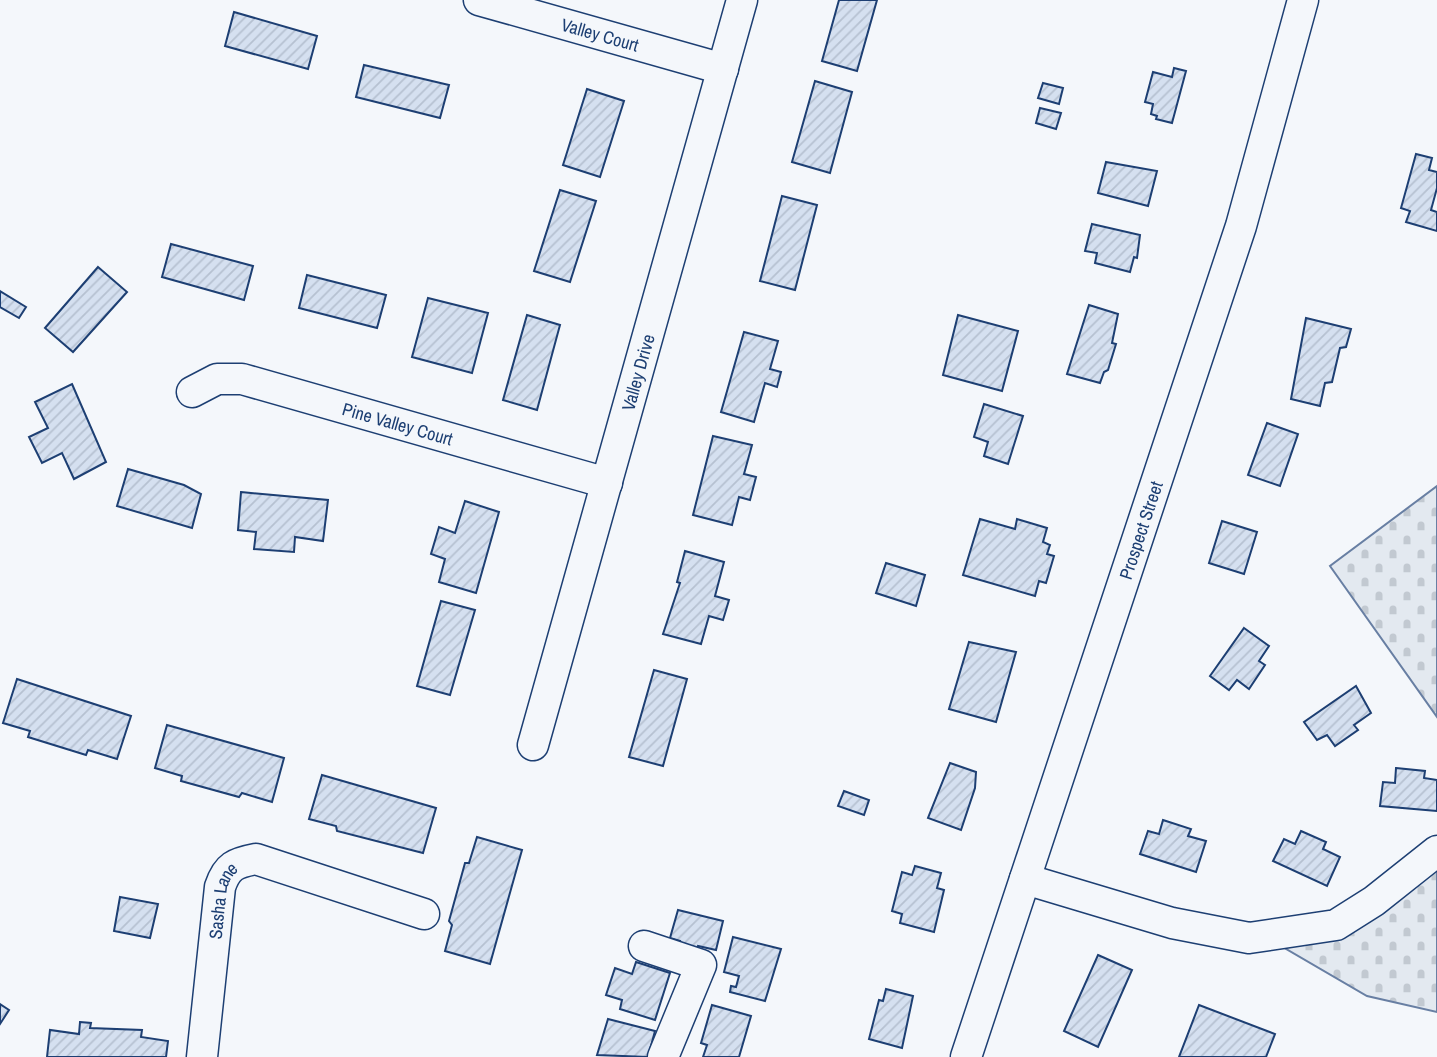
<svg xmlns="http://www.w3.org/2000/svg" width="1437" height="1057" viewBox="0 0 1437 1057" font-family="'Archivo Narrow',sans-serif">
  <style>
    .cemetery { fill: url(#cemetery-stones); stroke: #687fa3; stroke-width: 2 }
    .building { fill: url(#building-hatch); stroke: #1d3f73; stroke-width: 2 }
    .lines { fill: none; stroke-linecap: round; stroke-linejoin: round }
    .minor-casing { stroke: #1d3f73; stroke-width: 33 }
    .minor { stroke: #f4f7fb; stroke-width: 30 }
    .labels { text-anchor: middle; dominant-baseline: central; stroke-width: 5; stroke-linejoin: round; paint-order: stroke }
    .street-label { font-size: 18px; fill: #1d3f73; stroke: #f4f7fb }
  </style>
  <defs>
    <pattern id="cemetery-stones" width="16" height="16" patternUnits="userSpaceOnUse" patternTransform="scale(1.75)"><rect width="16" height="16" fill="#e3e9f0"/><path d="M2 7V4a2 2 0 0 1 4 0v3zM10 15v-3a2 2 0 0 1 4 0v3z" fill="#c2c9d1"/></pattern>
    <pattern id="building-hatch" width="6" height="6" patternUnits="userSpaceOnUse" patternTransform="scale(1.75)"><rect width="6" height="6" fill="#d5e0f0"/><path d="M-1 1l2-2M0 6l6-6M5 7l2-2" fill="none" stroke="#b6c1d1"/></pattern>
  </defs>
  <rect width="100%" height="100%" fill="#f4f7fb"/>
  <g class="cemetery">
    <polygon points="1437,486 1437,717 1330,566"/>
    <polygon points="1437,861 1437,1012 1367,996 1276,943"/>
  </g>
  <g class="building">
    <polygon points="839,0 877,0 857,71 822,61"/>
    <polygon points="234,12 317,36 308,69 225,46"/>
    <polygon points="364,65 449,85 440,118 356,97"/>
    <polygon points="1174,68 1186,71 1172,123 1156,119 1157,116 1151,114 1153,104 1145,102 1153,72 1172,77"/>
    <polygon points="815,81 852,92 830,173 792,162"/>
    <polygon points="1043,83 1063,88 1059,104 1038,98"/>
    <polygon points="587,89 624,101 600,177 563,165"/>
    <polygon points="1040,108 1061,113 1056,129 1036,123"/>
    <polygon points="1416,154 1432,158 1429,170 1437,172 1437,188 1431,210 1437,212 1437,231 1406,222 1410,211 1401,208"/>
    <polygon points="1106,162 1157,171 1148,206 1098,193"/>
    <polygon points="560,190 596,201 570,282 534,271"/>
    <polygon points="782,196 817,205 795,290 760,281"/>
    <polygon points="1092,224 1140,235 1137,258 1134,257 1130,272 1095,263 1097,253 1085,251"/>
    <polygon points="171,244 253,266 244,300 162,277"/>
    <polygon points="98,267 127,292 73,352 45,328"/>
    <polygon points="307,275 386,295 377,328 299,308"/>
    <polygon points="0,291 26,307 19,318 0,307"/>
    <polygon points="428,298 488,313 472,373 412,357"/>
    <polygon points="1089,305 1118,314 1112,343 1116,344 1108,370 1104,372 1100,383 1067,374"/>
    <polygon points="527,315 560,325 537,410 503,400"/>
    <polygon points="958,315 1018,331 1002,391 943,375"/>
    <polygon points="1306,318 1351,329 1346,347 1340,348 1332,382 1325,383 1320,406 1291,399"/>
    <polygon points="744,332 778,341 770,369 781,372 777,387 765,383 754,422 721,412"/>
    <polygon points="72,384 106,462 74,479 62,453 42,463 29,437 48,428 35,402"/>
    <polygon points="984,404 1023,416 1008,464 984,456 988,442 974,437"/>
    <polygon points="1267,423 1298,434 1280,486 1248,475"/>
    <polygon points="713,436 752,445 744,474 756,477 750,500 739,497 732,525 693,515"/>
    <polygon points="128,469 184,485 201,494 192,528 117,506"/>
    <polygon points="241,492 328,500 323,541 295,537 294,552 254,549 256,532 238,530"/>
    <polygon points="465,501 499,512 476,593 439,582 445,559 431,554 439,527 455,533"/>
    <polygon points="980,519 1015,529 1017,519 1047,528 1043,542 1050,545 1047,554 1054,556 1046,583 1039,581 1035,596 963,575"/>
    <polygon points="1222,521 1257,532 1244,574 1209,563"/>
    <polygon points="685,551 724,562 715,596 729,600 723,620 709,616 701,644 663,634 680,583 677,582"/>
    <polygon points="886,563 925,575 916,606 876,593"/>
    <polygon points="441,601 475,610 450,695 417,686"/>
    <polygon points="1244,628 1269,646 1259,661 1265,665 1249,689 1237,680 1229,690 1210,676"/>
    <polygon points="969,642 1016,652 996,722 949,709"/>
    <polygon points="654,670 687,679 663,766 629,757"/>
    <polygon points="17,679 131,716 117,759 88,750 86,755 28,737 30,731 3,723"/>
    <polygon points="1356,686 1371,713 1354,725 1358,730 1335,746 1327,735 1317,740 1304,722"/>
    <polygon points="167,725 284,758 272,802 242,793 239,797 181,781 182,776 155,768"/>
    <polygon points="950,763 976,772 975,788 961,830 928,818"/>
    <polygon points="1396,768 1425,771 1424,778 1437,780 1437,811 1380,806 1383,782 1395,783"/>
    <polygon points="322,775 436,808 423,853 337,831 336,826 309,819"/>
    <polygon points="844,791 869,800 864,815 838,806"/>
    <polygon points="1163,820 1191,829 1188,836 1206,841 1196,872 1140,854 1148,831 1159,834"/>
    <polygon points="1301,831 1326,842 1323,849 1340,857 1327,886 1273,861 1284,839 1295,844"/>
    <polygon points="477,837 522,850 490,964 445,951 452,925 449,921 465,863 469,863"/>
    <polygon points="915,866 941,873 937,888 944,890 934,932 900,923 902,914 892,911 902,872 912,875"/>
    <polygon points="120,897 158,904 150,938 114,931"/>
    <polygon points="678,910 723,921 716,950 698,946 695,953 677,949 680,941 670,938"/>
    <polygon points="733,937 781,949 765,1001 730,992 731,986 736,987 739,976 724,972"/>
    <polygon points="1098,955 1132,970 1098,1047 1064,1031"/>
    <polygon points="636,962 670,973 655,1020 620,1009 622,1000 606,995 615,968 632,974"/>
    <polygon points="886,989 913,996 902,1048 869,1039 879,1000 883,1001"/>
    <polygon points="0,1004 9,1010 0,1024"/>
    <polygon points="712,1005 751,1016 739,1057 703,1057 707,1045 701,1043"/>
    <polygon points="1199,1005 1275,1034 1266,1057 1179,1057"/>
    <polygon points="608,1019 655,1031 648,1057 597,1055"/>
    <polygon points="80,1022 91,1023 90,1028 142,1030 141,1037 168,1041 166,1057 47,1057 50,1030 79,1034"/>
  </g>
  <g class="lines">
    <g class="minor-casing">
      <g id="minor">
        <path id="s1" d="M479,0L723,69"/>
        <path id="s2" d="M192,392L217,379H242L607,483"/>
        <path id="s3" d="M533,745L742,0"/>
        <polyline points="1025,879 1172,923 1249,938 1336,925 1374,901 1437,851"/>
        <polyline points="644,946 701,965 663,1057"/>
        <path id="s4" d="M202,1057L220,887C227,866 235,863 256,859L424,914"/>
        <path id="s5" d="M966,1057L1241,226L1303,0"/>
      </g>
    </g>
    <use href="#minor" class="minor"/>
  </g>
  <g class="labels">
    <g class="street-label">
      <text stroke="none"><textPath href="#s1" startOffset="126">Valley Court</textPath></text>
      <text stroke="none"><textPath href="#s3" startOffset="387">Valley Drive</textPath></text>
      <text stroke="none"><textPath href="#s2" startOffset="215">Pine Valley Court</textPath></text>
      <text stroke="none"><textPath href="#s5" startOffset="555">Prospect Street</textPath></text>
      <text stroke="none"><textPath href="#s4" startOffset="158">Sasha Lane</textPath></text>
    </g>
  </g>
</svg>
